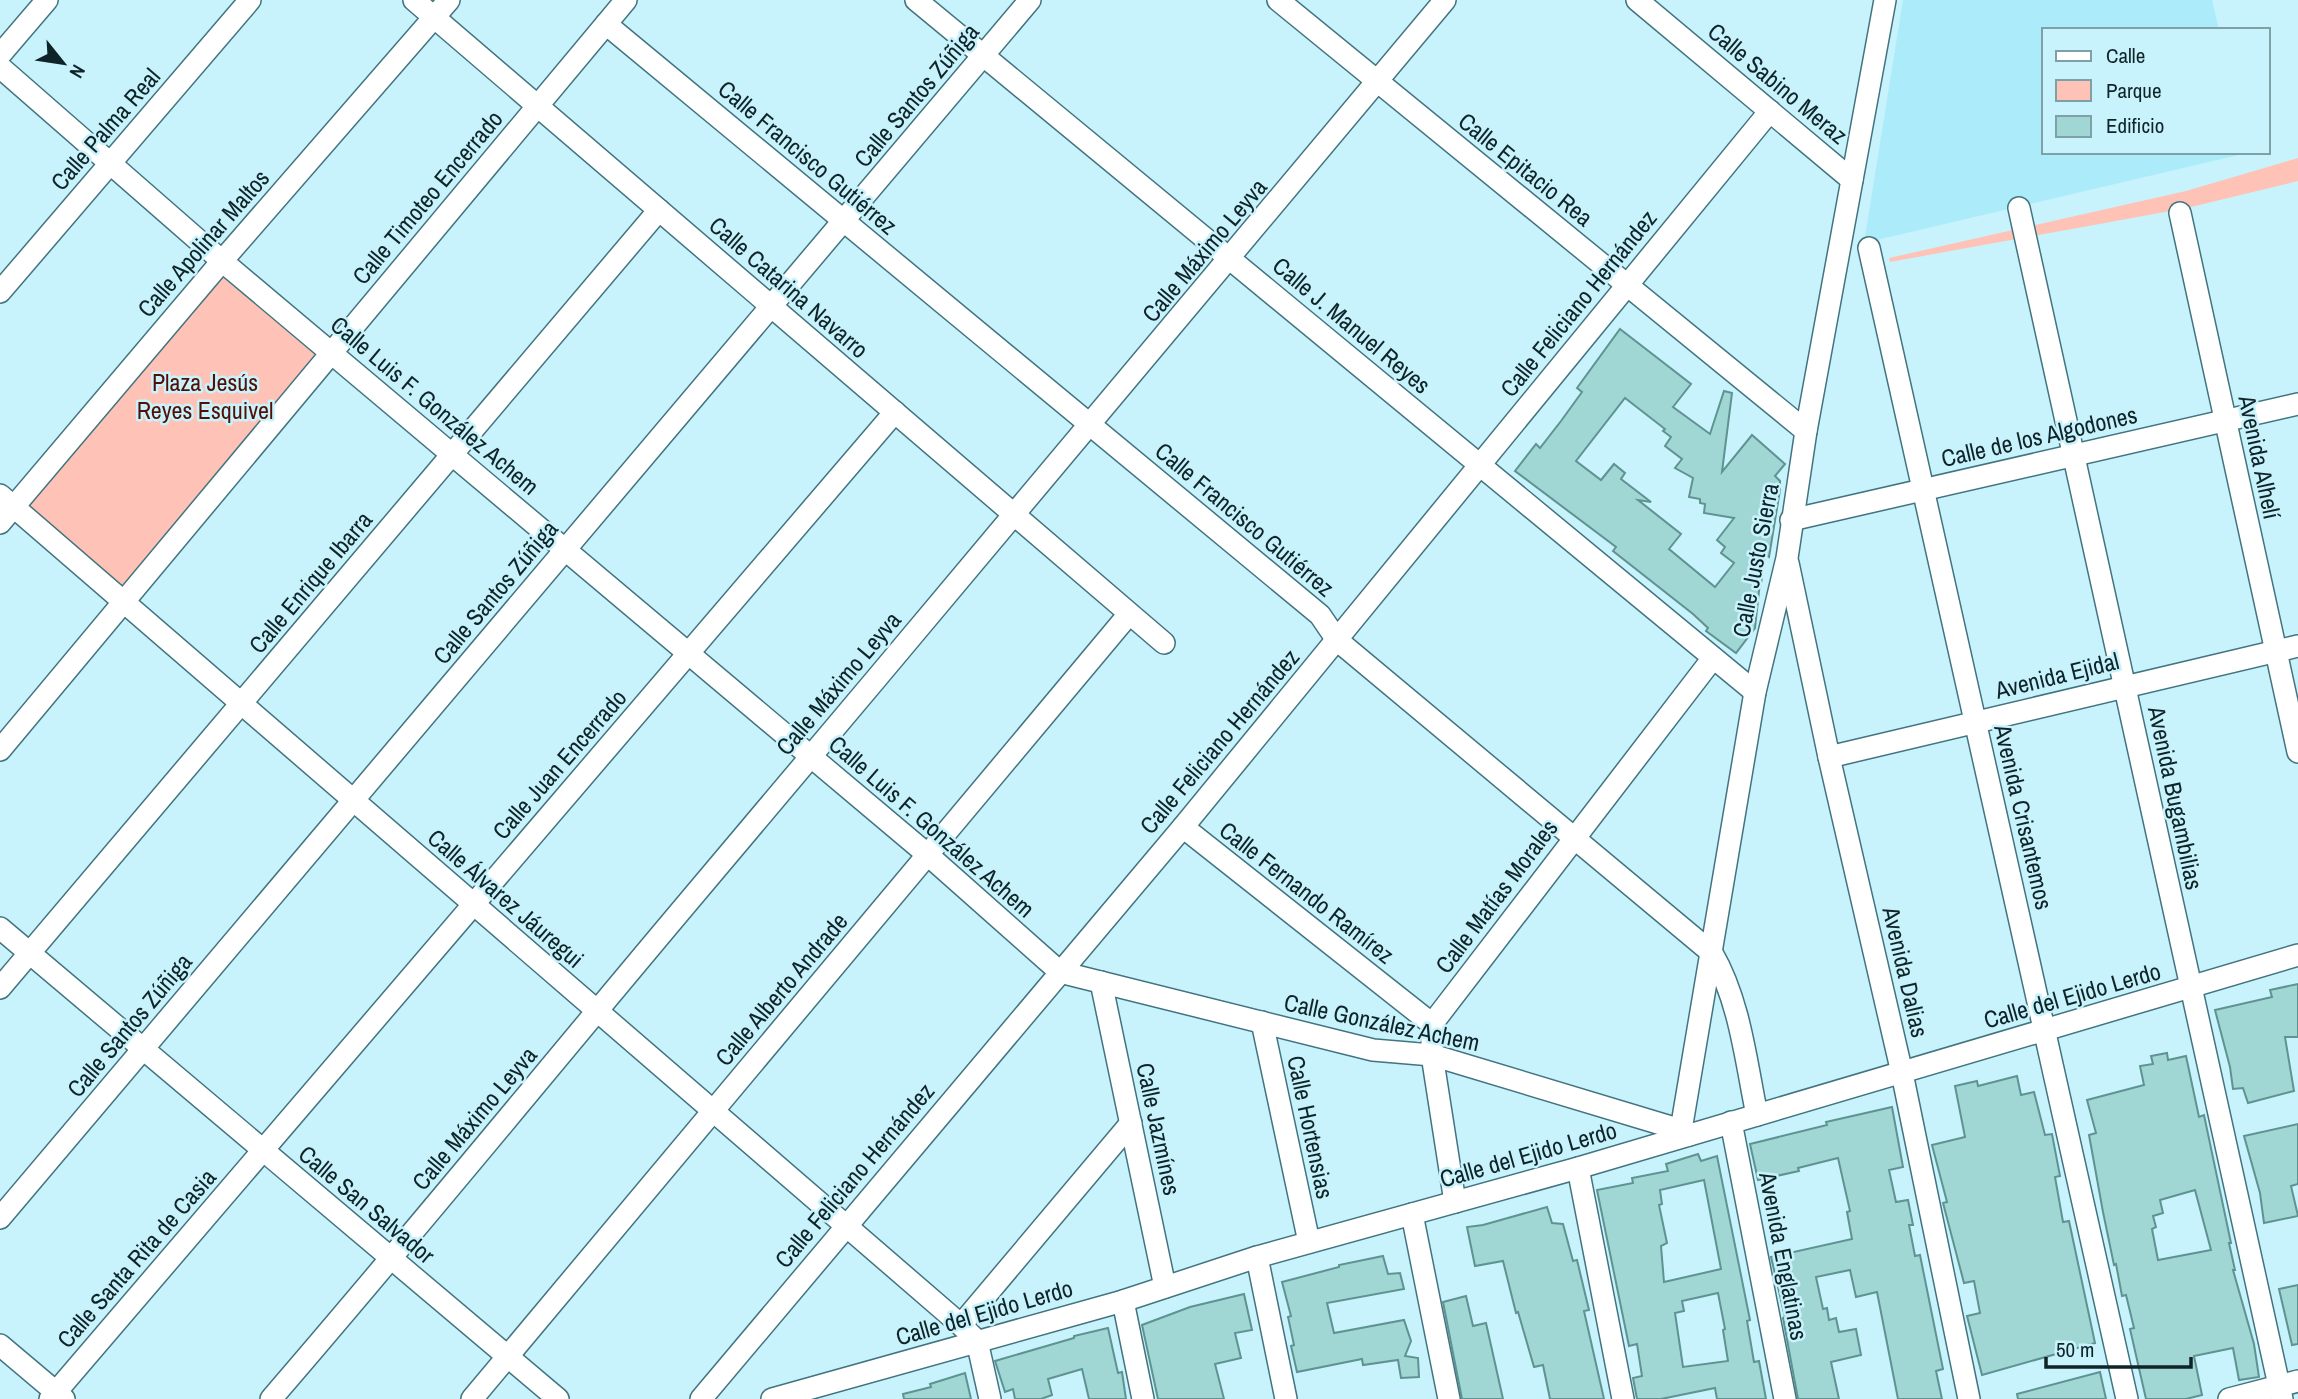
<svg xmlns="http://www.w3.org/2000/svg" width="2298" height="1399" viewBox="0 0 2298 1399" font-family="'Archivo Narrow',sans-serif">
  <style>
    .built { fill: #acebf9 }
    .green { fill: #fec3b6 }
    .building { fill: #a0d6d4; stroke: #5e9391; stroke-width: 2; fill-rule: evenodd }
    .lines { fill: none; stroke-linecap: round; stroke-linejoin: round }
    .minor-casing { stroke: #42747f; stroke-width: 24 }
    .minor { stroke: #fff; stroke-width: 21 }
    .labels { text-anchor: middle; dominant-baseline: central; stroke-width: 5; stroke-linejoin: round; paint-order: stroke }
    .street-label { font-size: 24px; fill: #0f2428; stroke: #c8f3fc }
    .park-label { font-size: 24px; fill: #510f05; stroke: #c8f3fc }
  </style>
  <rect width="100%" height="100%" fill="#c8f3fc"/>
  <polygon class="built" points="1903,0 2212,0 2219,30 2044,30 2044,152 2247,153 1864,243"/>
  <g class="green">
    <polygon points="2298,158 2298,181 2187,208 1890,262 1889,258 2186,191"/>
    <polygon points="224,259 336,359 122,607 11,507"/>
  </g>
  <g class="building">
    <path d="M1620,329L1691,384L1673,407L1710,434L1724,391L1732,393L1722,472L1752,435L1785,464L1775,476L1780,481V490L1769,557L1765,554L1761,584L1760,582L1755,628L1736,653L1706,631L1708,628L1693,614L1613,551L1616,547L1515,471L1536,444L1540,448L1561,421L1582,392L1577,388ZM1625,398L1665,429L1663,431L1671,437L1665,446L1682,459L1675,468L1693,478L1689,497L1700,499V503L1705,504L1704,513L1734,518L1717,540L1725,547L1721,553L1734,563L1715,587L1669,549L1681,534L1638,500L1651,502L1621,479L1625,473L1614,464L1601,480L1576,461Z"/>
    <polygon points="2298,984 2298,1037 2285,1037 2294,1091 2248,1103 2243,1088 2233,1089 2230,1067 2215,1010 2272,997 2270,990"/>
    <path d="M2167,1053L2168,1060L2186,1056L2199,1117L2204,1115L2231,1243H2229L2235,1270H2233L2254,1344L2259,1377L2239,1380L2233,1348L2194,1356L2202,1395L2186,1399H2146L2130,1329L2134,1328L2126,1295L2122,1296L2116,1264L2114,1265L2103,1212L2089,1135L2096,1133L2087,1100L2144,1085L2140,1066L2153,1064L2151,1056ZM2195,1190L2211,1250L2158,1260L2152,1229L2156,1227L2153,1216L2163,1213L2160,1200Z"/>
    <polygon points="2017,1076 2021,1095 2034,1092 2045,1135 2052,1134 2060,1176 2055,1177 2063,1222 2069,1221 2095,1343 1982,1375 1967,1316 1980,1313 1974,1281 1964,1283 1943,1203 1947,1202 1932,1145 1965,1137 1955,1086 1977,1081 1978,1086"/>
    <polygon points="1892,1107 1903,1167 1889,1170 1896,1202 1908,1200 1913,1225 1909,1225 1915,1256 1920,1255 1943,1369 1936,1371 1942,1399 1898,1399 1877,1292 1856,1297 1850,1270 1816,1277 1823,1309 1827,1308 1829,1320 1836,1318 1839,1332 1856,1329 1861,1355 1831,1362 1839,1399 1798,1399 1783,1318 1785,1317 1771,1257 1852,1239 1847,1212 1850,1211 1838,1158 1798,1168 1799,1171 1758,1180 1750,1144 1827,1125 1826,1122"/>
    <polygon points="2298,1124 2298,1184 2291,1186 2298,1216 2264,1223 2260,1193 2244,1136"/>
    <path d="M1698,1154L1701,1161L1717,1156L1750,1320L1747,1321L1754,1362L1759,1361L1766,1399H1717L1715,1388L1661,1399H1637L1633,1378L1642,1376L1637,1344L1629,1346L1597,1190L1633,1183L1632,1178L1668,1171L1666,1164ZM1704,1180L1721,1269L1664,1282L1661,1246L1667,1243L1659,1205L1662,1204L1660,1190ZM1718,1293L1725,1329L1723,1330L1728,1361L1683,1367L1675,1313L1684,1311L1682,1301Z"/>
    <polygon points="1547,1207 1552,1223 1563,1224 1573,1261 1577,1260 1589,1310 1584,1311 1604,1399 1550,1399 1543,1365 1534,1367 1518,1312 1516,1313 1503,1261 1475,1266 1467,1227 1483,1225"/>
    <polygon points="1383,1256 1388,1274 1400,1273 1404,1289 1327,1303 1334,1333 1404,1320 1411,1341 1405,1356 1418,1358 1419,1377 1401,1378 1398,1360 1363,1365 1362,1359 1297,1372 1291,1346 1294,1345 1288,1317 1291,1316 1282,1282 1339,1267 1339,1265"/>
    <polygon points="2298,1285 2298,1344 2292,1345 2279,1289"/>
    <polygon points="1244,1294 1252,1330 1235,1333 1241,1358 1215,1364 1224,1399 1158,1399 1142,1325 1190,1307"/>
    <polygon points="1466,1296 1473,1326 1486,1323 1503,1399 1462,1399 1443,1302"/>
    <polygon points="1108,1328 1118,1373 1122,1372 1126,1399 1089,1399 1082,1369 1048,1379 1052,1395 1041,1399 1015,1399 1013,1389 1005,1392 995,1361 1074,1338 1074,1336"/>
    <polygon points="2100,1372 2106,1399 2018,1399 2017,1394"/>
    <polygon points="965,1373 971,1399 904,1399 903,1394 931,1387 930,1384"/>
  </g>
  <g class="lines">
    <g class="minor-casing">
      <g id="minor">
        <polyline points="414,0 1164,643"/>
        <polyline points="916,0 1755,692"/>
        <polyline points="1278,0 1806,431"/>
        <polyline points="1637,0 1852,180"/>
        <path d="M606,24L1320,615L1337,640L1712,953C1740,1001 1746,1062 1757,1115"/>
        <polyline points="0,55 47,0"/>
        <polyline points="0,67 222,261 928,855 1060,972 1373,1050 1432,1055 1681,1130 1689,1135"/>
        <polyline points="2019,208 2282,1399"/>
        <polyline points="2180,213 2298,752"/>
        <polyline points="1869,248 2127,1399"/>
        <polyline points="0,292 250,0"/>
        <polyline points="0,495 961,1325 977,1341 990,1399"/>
        <polyline points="1791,520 2298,404"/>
        <polyline points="0,523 222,261 449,0"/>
        <polyline points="1788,563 1829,757 1902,1073 1969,1399"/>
        <polyline points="0,750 626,0"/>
        <polyline points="1829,757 2298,646"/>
        <polyline points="1183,827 1432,1024"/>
        <polyline points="0,928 558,1399"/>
        <polyline points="1101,982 1165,1287"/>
        <polyline points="0,988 659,210"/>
        <polyline points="1262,1022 1309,1242"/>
        <polyline points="1731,1122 1785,1399"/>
        <polyline points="1681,1130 1755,692 1787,558 1806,431 1885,0"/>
        <polyline points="1578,1168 1623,1399"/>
        <polyline points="1455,1202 1432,1055 1432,1024 1713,658"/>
        <polyline points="1412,1214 1449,1399"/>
        <polyline points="0,1218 1030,0"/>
        <polyline points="1257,1257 1286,1399"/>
        <polyline points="1123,1301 1143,1399"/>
        <polyline points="961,1325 1131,1123"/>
        <polyline points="0,1345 64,1399"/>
        <polyline points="50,1399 895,412"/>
        <path d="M271,1399C411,1237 546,1071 684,907C938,605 1193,304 1445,0"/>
        <polyline points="472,1399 1129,614"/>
        <polyline points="701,1399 1183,827 1770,111"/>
        <polyline points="772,1399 1123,1301 1257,1257 1578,1168 2298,955"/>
        <polyline points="2229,1399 2298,1381"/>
      </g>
    </g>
    <use href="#minor" class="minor"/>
  </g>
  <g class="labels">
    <g class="street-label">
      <text transform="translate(1778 83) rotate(40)">Calle Sabino Meraz</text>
      <text transform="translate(916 95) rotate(-50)">Calle Santos Zúñiga</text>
      <text transform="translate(105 129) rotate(-49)">Calle Palma Real</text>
      <text transform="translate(808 157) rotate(40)">Calle Francisco Gutiérrez</text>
      <text transform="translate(1526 169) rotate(39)">Calle Epitacio Rea</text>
      <text transform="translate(427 197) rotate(-50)">Calle Timoteo Encerrado</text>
      <text transform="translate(203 243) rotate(-49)">Calle Apolinar Maltos</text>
      <text transform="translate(1204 250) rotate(-50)">Calle Máximo Leyva</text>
      <text transform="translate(789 287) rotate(41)">Calle Catarina Navarro</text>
      <text transform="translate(1578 303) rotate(-51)">Calle Feliciano Hernández</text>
      <text transform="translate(1352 325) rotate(40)">Calle J. Manuel Reyes</text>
      <text transform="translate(435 405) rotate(40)">Calle Luis F. González Achem</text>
      <text transform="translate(2039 436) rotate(-13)">Calle de los Algodones</text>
      <text transform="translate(2260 457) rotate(78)">Avenida Alhelí</text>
      <text transform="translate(1245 519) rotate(40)">Calle Francisco Gutiérrez</text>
      <text transform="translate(1755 560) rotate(-79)">Calle Justo Sierra</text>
      <text transform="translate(310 582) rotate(-50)">Calle Enrique Ibarra</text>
      <text transform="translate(495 592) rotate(-50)">Calle Santos Zúñiga</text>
      <text transform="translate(2057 675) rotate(-14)">Avenida Ejidal</text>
      <text transform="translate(838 683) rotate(-50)">Calle Máximo Leyva</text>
      <text transform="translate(1219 741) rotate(-50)">Calle Feliciano Hernández</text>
      <text transform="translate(559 764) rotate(-49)">Calle Juan Encerrado</text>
      <text transform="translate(2176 798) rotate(78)">Avenida Bugambilias</text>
      <text transform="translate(2024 817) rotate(77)">Avenida Crisantemos</text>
      <text transform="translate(932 826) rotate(41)">Calle Luis F. González Achem</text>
      <text transform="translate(1307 892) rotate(38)">Calle Fernando Ramírez</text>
      <text transform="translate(1496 896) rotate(-53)">Calle Matías Morales</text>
      <text transform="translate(506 898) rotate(41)">Calle Álvarez Jáuregui</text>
      <text transform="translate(1906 972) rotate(77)">Avenida Dalias</text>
      <text transform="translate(781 989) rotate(-50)">Calle Alberto Andrade</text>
      <text transform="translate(2072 995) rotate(-16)">Calle del Ejido Lerdo</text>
      <text transform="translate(1382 1022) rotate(12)">Calle González Achem</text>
      <text transform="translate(129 1025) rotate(-50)">Calle Santos Zúñiga</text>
      <text transform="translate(474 1118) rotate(-50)">Calle Máximo Leyva</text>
      <text transform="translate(1311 1127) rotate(78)">Calle Hortensias</text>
      <text transform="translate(1159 1129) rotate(78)">Calle Jazmínes</text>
      <text transform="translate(1528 1154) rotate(-16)">Calle del Ejido Lerdo</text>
      <text transform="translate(854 1175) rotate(-50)">Calle Feliciano Hernández</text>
      <text transform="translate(367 1204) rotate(40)">Calle San Salvador</text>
      <text transform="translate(1784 1256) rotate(79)">Avenida Englatinas</text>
      <text transform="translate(136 1258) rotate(-49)">Calle Santa Rita de Casia</text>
      <text transform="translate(984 1312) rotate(-16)">Calle del Ejido Lerdo</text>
    </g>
    <g class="park-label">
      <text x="205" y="382">Plaza Jesús<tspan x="205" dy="28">Reyes Esquivel</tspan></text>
    </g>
  </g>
  <rect x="2042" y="28" width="228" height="126" fill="#c8f3fc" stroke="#7ea0a7" stroke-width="2"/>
  <rect x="2056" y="51" width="35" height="10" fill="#ffffff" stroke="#7ea0a7" stroke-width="2"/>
  <text x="2106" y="63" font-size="21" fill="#0f2428">Calle</text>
  <rect x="2056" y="80" width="35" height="21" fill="#fec3b6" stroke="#7ea0a7" stroke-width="2"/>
  <text x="2106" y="98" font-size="21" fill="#0f2428">Parque</text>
  <rect x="2056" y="116" width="35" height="21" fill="#a0d6d4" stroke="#7ea0a7" stroke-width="2"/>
  <text x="2106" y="133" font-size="21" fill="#0f2428">Edificio</text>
  <g transform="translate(63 63) rotate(120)" stroke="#c8f3fc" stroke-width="5" paint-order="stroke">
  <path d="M0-5L12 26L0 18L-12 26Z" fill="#0f2428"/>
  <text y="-10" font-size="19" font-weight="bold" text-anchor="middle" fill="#0f2428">N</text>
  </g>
  <path d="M2046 1357v10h145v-10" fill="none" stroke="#0f2428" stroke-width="3.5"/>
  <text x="2056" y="1357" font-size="21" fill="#0f2428" stroke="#c8f3fc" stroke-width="5" paint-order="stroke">50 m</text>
</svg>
